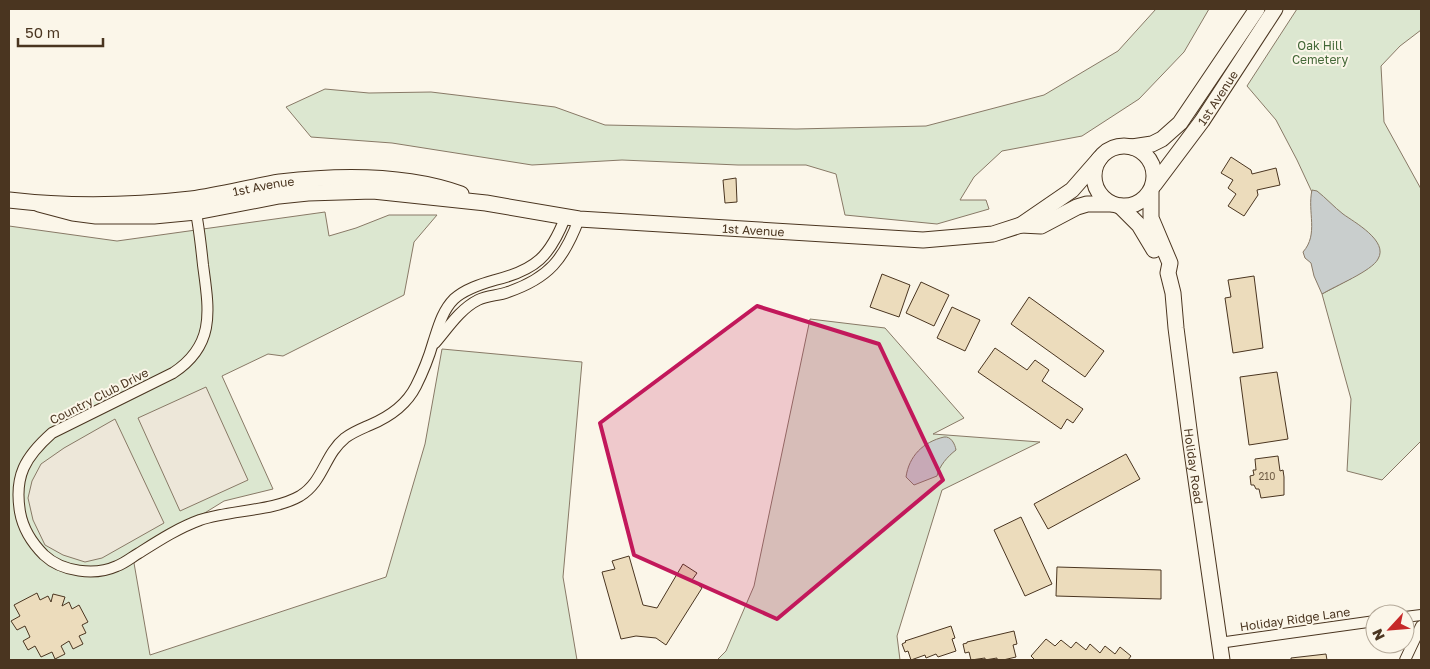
<svg xmlns="http://www.w3.org/2000/svg" width="1430" height="669" viewBox="0 0 1430 669" font-family="'Golos Text',sans-serif">
  <style>
    .green { fill: #dce7d0; stroke: #887966 }
    .parking { fill: #ede7d9; stroke: #887966 }
    .water { fill: #c9cecd; stroke: #887966 }
    .building { fill: #ecdcbc; stroke: #4a3520 }
    .lines { fill: none; stroke-linecap: round; stroke-linejoin: round }
    .street-casing { stroke: #4a3520; stroke-width: 12 }
    .secondary-casing { stroke: #4a3520; stroke-width: 17 }
    .street { stroke: #fbf6e9; stroke-width: 10 }
    .secondary { stroke: #fbf6e9; stroke-width: 15 }
    .marked { fill: #c2185b; fill-opacity: 0.2; stroke: #c2185b; stroke-width: 4; stroke-linejoin: round }
    .labels { text-anchor: middle; dominant-baseline: central; stroke-width: 4; stroke-linejoin: round; paint-order: stroke }
    .number-label { font-size: 10px; fill: #725f47 }
    .park-label { font-size: 12px; fill: #436837; stroke: #fbf6e9 }
    .street-label { font-size: 12px; fill: #4a3520; stroke: #fbf6e9 }
  </style>
  <rect width="100%" height="100%" fill="#fbf6e9"/>
  <g class="green">
    <polygon points="1156,9 1209,9 1184,52 1139,99 1082,136 1002,151 974,177 960,200 986,200 989,209 937,224 845,215 836,174 806,165 738,165 622,160 532,165 392,143 311,137 286,107 325,89 369,93 431,92 555,107 605,125 796,129 926,126 1044,95 1118,51"/>
    <polygon points="1297,9 1421,9 1421,30 1400,46 1381,66 1384,122 1421,189 1421,441 1382,480 1347,471 1351,399 1322,294 1352,278 1297,160 1276,120 1247,86"/>
    <polygon points="325,212 329,236 356,228 389,215 437,215 414,242 404,295 283,356 268,354 222,376 273,489 224,501 161,540 134,563 150,655 386,577 425,444 442,349 582,362 563,577 577,660 9,660 9,226 117,241"/>
    <polygon points="810,319 885,328 964,418 933,434 1040,442 942,490 897,636 900,660 717,660 726,651 754,586"/>
  </g>
  <g class="parking">
    <polygon points="206,387 248,480 180,511 138,418"/>
    <polygon points="115,419 164,523 102,558 85,562 63,555 45,545 33,520 28,498 32,481 41,464 64,448"/>
  </g>
  <g class="water">
    <path d="M1312,190L1317,191C1326,198 1334,207 1343,214C1354,222 1389,241 1378,259C1372,271 1335,286 1322,294L1314,276L1311,263L1305,258L1303,252C1319,234 1307,212 1312,190Z"/>
    <path d="M944,437C951,436 955,444 956,450C948,456 939,466 937,476L914,485L906,477C909,456 923,442 944,437Z"/>
  </g>
  <g class="building">
    <polygon points="1231,157 1251,170 1252,174 1276,168 1280,185 1257,190 1258,195 1244,216 1228,206 1236,194 1228,188 1233,180 1221,173"/>
    <polygon points="736,178 737,202 725,203 723,180"/>
    <polygon points="882,274 910,285 899,317 870,307"/>
    <polygon points="1254,276 1263,348 1233,353 1225,298 1231,297 1228,280"/>
    <polygon points="921,282 949,295 934,326 906,313"/>
    <polygon points="1029,297 1104,351 1085,377 1011,324"/>
    <polygon points="952,307 980,320 965,351 937,338"/>
    <polygon points="995,348 1027,370 1035,360 1049,370 1042,381 1083,409 1073,423 1067,419 1061,429 978,372"/>
    <polygon points="1277,372 1288,439 1249,445 1240,377"/>
    <polygon points="1126,454 1140,479 1048,529 1034,504"/>
    <polygon points="1278,456 1280,471 1283,470 1284,477 1284,495 1261,498 1259,489 1256,489 1254,485 1251,485 1250,476 1254,475 1253,470 1256,470 1255,459"/>
    <polygon points="1021,517 1052,584 1025,596 994,530"/>
    <polygon points="629,556 643,605 657,608 683,564 697,573 692,580 702,588 666,645 656,638 636,636 621,639 602,572 615,569 612,561"/>
    <polygon points="1057,567 1161,570 1161,599 1056,596"/>
    <polygon points="37,593 40,600 48,596 51,602 53,594 65,597 62,606 69,602 72,609 79,605 88,622 82,625 86,633 79,636 83,644 73,649 69,641 61,646 65,654 55,659 52,652 41,657 35,646 28,650 23,641 30,637 25,626 17,630 11,621 20,616 14,605"/>
    <polygon points="951,626 955,638 952,639 956,651 938,657 936,654 926,658 925,655 911,660 908,651 905,652 902,644 906,642 905,641"/>
    <polygon points="1014,631 1017,644 1013,645 1016,657 1003,660 997,660 997,658 985,660 985,658 971,660 969,652 965,653 963,644 967,643 967,642"/>
    <polygon points="1046,639 1055,646 1061,640 1071,648 1076,642 1086,650 1090,644 1100,653 1105,646 1115,654 1120,647 1131,656 1128,660 1035,660 1031,656"/>
    <polygon points="1326,654 1327,660 1291,660 1291,658"/>
  </g>
  <g class="lines">
    <g class="street-casing">
      <g id="street">
        <path d="M195,208C199,226 201,246 203,265C209,310 216,345 173,373L52,433C25,457 14,476 20,512C23,529 32,543 44,555C62,572 95,576 117,566C125,563 132,557 139,553C158,541 178,528 200,520C231,510 274,511 300,496C324,481 324,455 345,438C353,432 361,429 370,425C389,417 407,404 416,386C423,372 429,357 433,343C438,328 442,311 454,299C465,289 481,284 495,280C536,270 550,256 565,218"/>
        <path d="M435,343C448,328 460,309 478,300C488,295 498,296 508,292C549,278 564,259 579,219"/>
        <polyline points="1405,617 1421,615"/>
        <polyline points="1219,643 1375,621"/>
        <polyline points="1405,660 1421,626"/>
      </g>
    </g>
    <g class="secondary-casing">
      <g id="secondary">
        <circle cx="1124" cy="176" r="30"/>
        <polyline points="1132,147 1152,144 1162,139 1180,123 1257,9"/>
        <path id="s1" d="M1154,185L1202,121L1275,9"/>
        <path id="s2" d="M1151,191V218L1170,263L1168,273L1173,293L1176,328L1191,445L1222,660"/>
        <path id="s3" d="M9,200C69,207 130,206 191,199C221,195 250,187 280,182C339,175 405,174 461,194"/>
        <path id="s4" d="M39,204L73,213L96,216H154L196,212L279,196L308,193L373,191L486,203L579,219L923,240L993,234L1021,225L1072,190L1100,158"/>
        <polyline points="1120,206 1139,225 1154,250"/>
        <polyline points="1021,225 1041,226 1077,207 1087,204 1112,204"/>
      </g>
    </g>
    <use href="#street" class="street"/>
    <use href="#secondary" class="secondary"/>
  </g>
  <path class="marked" d="M757,306L879,344L943,480L777,619L634,555L600,423Z"/>
  <g class="labels">
    <g class="number-label">
      <text x="1267" y="476">210</text>
    </g>
    <g class="park-label">
      <text x="1320" y="45">Oak Hill<tspan x="1320" dy="14">Cemetery</tspan></text>
    </g>
    <g class="street-label">
      <text stroke="none"><textPath href="#s1" startOffset="108">1st Avenue</textPath></text>
      <text stroke="none"><textPath href="#s3" startOffset="256">1st Avenue</textPath></text>
      <text stroke="none"><textPath href="#s4" startOffset="720">1st Avenue</textPath></text>
      <text transform="translate(99 396) rotate(-27)">Country Club Drive</text>
      <text stroke="none"><textPath href="#s2" startOffset="281">Holiday Road</textPath></text>
      <text transform="translate(1295 619) rotate(-8)">Holiday Ridge Lane</text>
    </g>
  </g>
  <rect width="1430" height="669" fill="none" stroke="#4a3520" stroke-width="20"/>
  <g transform="translate(1390 629) rotate(244)"><circle r="24" fill="#fbf6e9" stroke="#b4a999"/>
  <path d="M0-4L9 19L0 12L-9 19Z" fill="#c62828"/>
  <text y="-8" font-size="14" font-weight="bold" text-anchor="middle" fill="#4a3520">N</text>
  </g>
  <path d="M18 38v8h85v-8" fill="none" stroke="#4a3520" stroke-width="2.5"/>
  <text x="25" y="38" font-size="15" fill="#4a3520" stroke="#fbf6e9" stroke-width="4" paint-order="stroke">50 m</text>
</svg>
